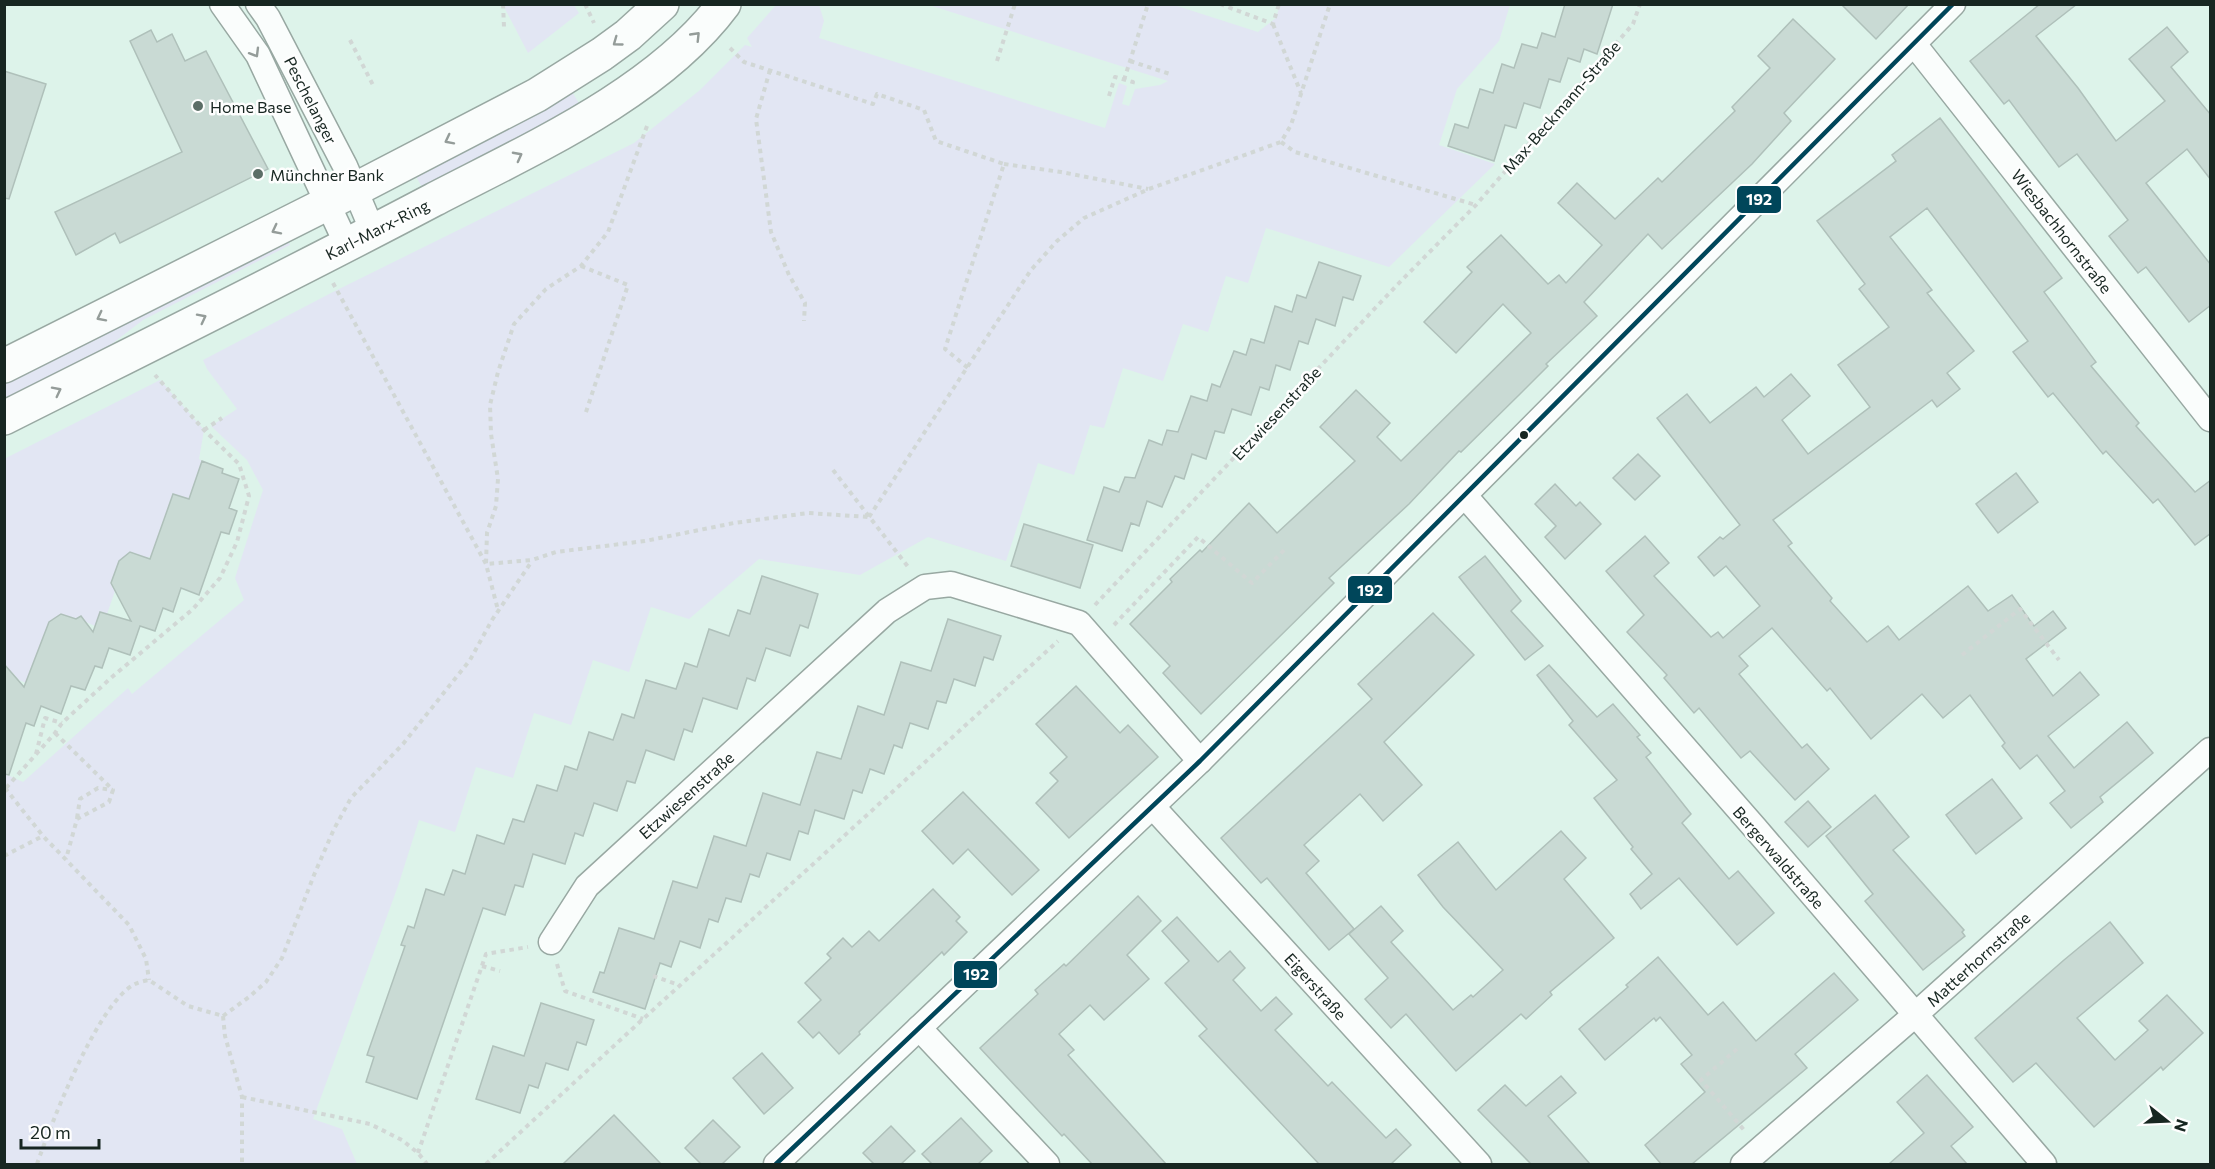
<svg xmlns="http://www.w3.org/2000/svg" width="2215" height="1169" viewBox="0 0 2215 1169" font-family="Commissioner,sans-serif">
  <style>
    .green { fill: #e2e6f3 }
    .building { fill: #c9dad4; stroke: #afc0ba; stroke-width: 1.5 }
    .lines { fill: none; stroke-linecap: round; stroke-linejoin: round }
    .street-casing { stroke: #98a8a2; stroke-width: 27 }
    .secondary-casing { stroke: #98a8a2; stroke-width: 36 }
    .path { stroke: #d1d7d5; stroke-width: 4; stroke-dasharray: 4.5 4.5; stroke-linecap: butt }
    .street { stroke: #fafdfc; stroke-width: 24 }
    .secondary { stroke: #fafdfc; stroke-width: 33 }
    .bus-1-casing { stroke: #fefefe; stroke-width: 9 }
    .bus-1 { stroke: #00465a; stroke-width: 4.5 }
    .oneway { stroke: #949c99 }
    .poi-dot { fill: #5c6e67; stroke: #fefefe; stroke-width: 2 }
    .bus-dot { fill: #172621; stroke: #fefefe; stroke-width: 2 }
    .labels { text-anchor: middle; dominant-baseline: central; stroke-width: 5; stroke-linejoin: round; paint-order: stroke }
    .street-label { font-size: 16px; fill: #172621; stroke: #fefefe }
    .poi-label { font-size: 16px; fill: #172621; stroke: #fefefe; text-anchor: start }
    .line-badge { stroke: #fefefe; stroke-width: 2 }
    .badge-label { font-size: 16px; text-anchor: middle; font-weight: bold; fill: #fff }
  </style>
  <rect width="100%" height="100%" fill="#ddf3ea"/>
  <g class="green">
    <polygon points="503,5 574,5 579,13 528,53"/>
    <polygon points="776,5 819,5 824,21 819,38 1105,128 1119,83 1127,86 1122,104 1129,106 1135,89 1160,85 1168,81 929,5 1174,5 1258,32 1276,18 1280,5 1510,5 1499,41 1457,89 1439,145 1495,164 1389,267 1266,228 1248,283 1226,276 1208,332 1183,324 1163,381 1123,368 1104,428 1090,425 1074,475 1038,463 1006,561 928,537 860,575 759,559 689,619 651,607 629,672 593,660 571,725 534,713 513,778 476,767 455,832 419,820 398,886 313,1119 342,1129 357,1164 5,1164 5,774 23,782 128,688 132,694 244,600 235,578 263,490 247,460 211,426 237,409 207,369 203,360 331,293 634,143 700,90 745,45 752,47 747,38"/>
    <polygon points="571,90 580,105 423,189 414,173"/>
    <polygon points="286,238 290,245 143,320 96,356 5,403 5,381"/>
    <polygon points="160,380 204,430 199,459 202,461 189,499 173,494 152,555 147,558 130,552 119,561 111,583 115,591 107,614 100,612 95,626 86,622 81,616 76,619 61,614 49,622 41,643 38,672 30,670 26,683 19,680 13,673 8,677 5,675 4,459"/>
  </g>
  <g class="building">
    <polygon points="1565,4 1613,4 1597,54 1584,49 1580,62 1568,58 1560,82 1549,79 1540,108 1524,103 1516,128 1505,125 1494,161 1448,146 1455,124 1468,128 1480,89 1493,93 1502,64 1514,68 1522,44 1537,48 1542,33 1555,37"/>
    <polygon points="1841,4 1909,4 1876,39"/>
    <polygon points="2040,4 2077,4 2036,36 2078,88 2116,141 2165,101 2129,59 2167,27 2188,52 2171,67 2211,115 2211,180 2187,149 2146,183 2211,265 2211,305 2189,322 2146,267 2138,273 2109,236 2128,220 2077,154 2059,167 2009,100 2004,104 1970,61"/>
    <polygon points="1793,19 1835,59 1784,113 1791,121 1752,164 1662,249 1648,234 1584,302 1597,316 1546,364 1548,366 1520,394 1461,452 1459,451 1409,504 1329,578 1334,583 1201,714 1163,673 1170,666 1130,624 1172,582 1170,579 1200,550 1202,552 1249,503 1277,533 1355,461 1320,427 1356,390 1390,423 1377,437 1401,461 1531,333 1503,304 1456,353 1424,322 1472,272 1467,267 1501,235 1548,284 1559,275 1566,283 1602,245 1558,203 1577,183 1615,219 1658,178 1662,182 1735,111 1732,107 1770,68 1758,56"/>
    <polygon points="151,30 157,42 172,34 185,61 206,51 268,169 120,243 115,233 76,255 55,212 182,152 130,41"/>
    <polygon points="4,71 46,84 9,199 4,198"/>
    <polygon points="1940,118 2062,278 2044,292 2096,362 2091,366 2139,423 2136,426 2195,492 2211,480 2211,533 2195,545 2158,499 2153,503 2106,451 2103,454 2053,393 2048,397 2013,352 2028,341 1927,208 1890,237 1932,290 1927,293 1974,351 1947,373 1960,389 1937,407 1932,400 1773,520 1792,543 1788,546 1832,598 1830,601 1867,642 1888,626 1899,640 1968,586 1988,611 2012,595 2034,626 2053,611 2066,628 2026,659 2053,696 2080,672 2099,695 2048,736 2074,768 2127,722 2153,753 2100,797 2103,802 2071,828 2050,803 2065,791 2037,755 2020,769 2002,746 2005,743 1970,695 1943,718 1922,694 1871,739 1830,688 1827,691 1772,628 1739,656 1748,666 1739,674 1802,748 1807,744 1829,769 1795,800 1750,751 1741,758 1699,708 1694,713 1664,678 1667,675 1627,632 1644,615 1606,571 1645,536 1669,563 1654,576 1711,637 1718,632 1723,638 1760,606 1726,566 1714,576 1698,557 1720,537 1723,539 1740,525 1657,418 1687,394 1710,423 1756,387 1764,397 1791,374 1810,396 1782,420 1808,454 1870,407 1838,365 1889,327 1859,289 1865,284 1817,221 1896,161 1892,155"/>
    <polygon points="1319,262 1361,276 1353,300 1343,297 1335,326 1316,319 1308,344 1299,341 1290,370 1276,365 1269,390 1260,387 1251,415 1232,409 1224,433 1215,431 1206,459 1192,454 1184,479 1175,476 1162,507 1147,501 1139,526 1131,523 1122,551 1087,540 1104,487 1119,492 1125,477 1135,478 1149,440 1162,445 1167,430 1178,432 1191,396 1207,401 1212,384 1220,387 1234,351 1246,355 1251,339 1264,343 1275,306 1292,312 1297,295 1306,298"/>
    <polygon points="1638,454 1660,476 1635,500 1613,478"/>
    <polygon points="202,461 223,469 222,473 239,479 229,508 237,511 229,534 221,532 199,595 181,588 173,612 163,608 155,631 140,626 130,655 109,648 102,668 95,666 85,690 71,686 61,714 41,706 34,726 26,723 9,775 4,774 4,664 24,687 49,622 61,614 76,619 81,616 93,632 100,612 131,621 111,583 119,561 130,552 150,559 173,494 189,499"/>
    <polygon points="2016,473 2038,502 1998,533 1976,504"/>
    <polygon points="1555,484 1576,506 1580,502 1601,524 1565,559 1545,537 1556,526 1535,504"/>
    <polygon points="1024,524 1093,545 1080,588 1011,566"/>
    <polygon points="1485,556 1521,601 1511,611 1543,646 1525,660 1459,577"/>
    <polygon points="762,576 818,594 808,628 800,625 790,656 766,648 755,681 747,678 737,709 703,698 692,732 684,729 674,760 646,750 635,783 627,781 617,811 594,803 583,836 575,833 565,864 533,854 523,887 515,885 505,915 483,908 417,1099 366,1082 374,1057 367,1055 405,946 401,945 408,926 414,928 426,889 444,895 453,870 465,874 477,835 504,844 513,819 524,822 537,785 557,791 565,766 577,770 589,732 613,740 622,714 634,718 646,680 676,689 685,663 697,667 709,629 729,636 738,610 750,614"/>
    <polygon points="1433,613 1474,655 1384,742 1422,785 1383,821 1360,794 1304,845 1319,861 1306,873 1354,929 1329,950 1267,878 1261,883 1221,838 1372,699 1358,684"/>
    <polygon points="948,619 1001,636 993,660 984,657 975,686 954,679 946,703 937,701 928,729 910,723 902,748 894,745 884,774 870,769 862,793 853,790 844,819 815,810 808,834 799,831 790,860 767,853 759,877 750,874 741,902 726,898 718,922 709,919 700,948 680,941 671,967 660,963 645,1009 593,992 600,972 604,973 619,928 654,939 673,881 697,888 714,836 746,846 763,793 800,805 817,752 841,759 858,706 884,715 901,662 931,671"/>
    <polygon points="1549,665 1597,717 1613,704 1640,735 1637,737 1651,753 1646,757 1691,814 1682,823 1729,879 1738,871 1774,913 1737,945 1679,878 1641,909 1630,894 1652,874 1631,849 1633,847 1594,798 1617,780 1569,725 1573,721 1537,675"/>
    <polygon points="1076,686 1120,733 1128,725 1158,757 1069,838 1036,803 1058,781 1050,773 1067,757 1036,724"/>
    <polygon points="1992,779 2022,818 1976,854 1946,815"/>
    <polygon points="963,792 1039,870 1012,895 968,849 953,864 922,831"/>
    <polygon points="1875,795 1909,837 1893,850 1964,930 1962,932 1965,936 1923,970 1865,901 1873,894 1826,836"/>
    <polygon points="1808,801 1831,827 1808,847 1785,822"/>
    <polygon points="1561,831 1586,858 1564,879 1614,938 1550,992 1552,995 1526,1019 1521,1014 1456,1071 1406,1014 1391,1028 1365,999 1388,978 1349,934 1381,906 1403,931 1391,942 1453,1010 1471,995 1473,997 1503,970 1443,907 1418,875 1458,842 1496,890"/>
    <polygon points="933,889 960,917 956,921 967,932 944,955 942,952 859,1032 860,1034 839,1054 819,1032 813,1038 798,1022 821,1000 805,983 831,958 827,954 843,938 852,947 869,931 879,941"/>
    <polygon points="1138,896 1161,921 1127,955 1149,979 1104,1020 1090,1005 1059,1034 1074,1050 1068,1055 1166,1164 1092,1164 1064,1134 1062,1136 980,1048 1038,994 1035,990 1064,964 1066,966"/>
    <polygon points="1177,917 1218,962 1230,951 1245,968 1233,980 1261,1011 1276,997 1292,1014 1275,1030 1328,1086 1332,1082 1386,1138 1396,1129 1411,1145 1391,1164 1319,1164 1199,1036 1207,1029 1165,983 1189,961 1162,931"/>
    <polygon points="2110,922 2143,963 2077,1018 2115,1060 2148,1030 2139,1021 2167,995 2203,1033 2163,1070 2161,1067 2094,1127 2036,1063 2013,1082 1975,1038 2064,960"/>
    <polygon points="1658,957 1708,1015 1723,1002 1756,1041 1834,973 1858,1000 1795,1054 1807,1068 1692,1164 1661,1164 1645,1145 1705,1092 1681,1064 1692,1055 1660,1017 1656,1021 1654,1018 1605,1060 1579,1029 1628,987 1626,985"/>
    <polygon points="541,1003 594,1020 586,1045 577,1042 568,1070 546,1063 538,1088 529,1085 520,1113 476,1099 493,1046 524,1056"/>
    <polygon points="762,1053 793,1088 764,1114 733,1078"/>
    <polygon points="1927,1075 1973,1127 1951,1146 1967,1164 1889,1164 1924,1133 1897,1102"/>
    <polygon points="1561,1076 1576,1093 1548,1116 1590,1164 1531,1164 1478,1110 1505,1085 1526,1106"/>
    <polygon points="614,1115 661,1164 563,1164"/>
    <polygon points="961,1118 992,1151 978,1164 932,1164 922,1154"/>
    <polygon points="713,1120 740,1147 722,1164 701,1164 685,1148"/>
    <polygon points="891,1126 915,1151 901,1164 874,1164 863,1153"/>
  </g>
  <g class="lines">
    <g class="street-casing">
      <g id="street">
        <polyline points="222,4 258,55 347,245"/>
        <polyline points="258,4 268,18 345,166 373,232"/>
        <polyline points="1914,44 2210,419"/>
        <polyline points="1465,496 1755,828 2044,1164"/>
        <polyline points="1153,807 1479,1164"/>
        <polyline points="551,942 587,886 887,611 925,587 951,584 1079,623 1200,761"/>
        <polyline points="919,1028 1047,1164"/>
        <polyline points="776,1164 1200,761 1953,4"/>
        <polyline points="1743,1164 1916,1014 2210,750"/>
      </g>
    </g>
    <g class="secondary-casing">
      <g id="secondary">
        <polyline points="4,366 356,189 537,95 602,54 628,35 662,4"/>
        <path d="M4,418C147,346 291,275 433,200C529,150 658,93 724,4"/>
      </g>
    </g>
    <g class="path">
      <polyline points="503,4 504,27"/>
      <polyline points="585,4 594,23"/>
      <polyline points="1220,4 1273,24 1279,4"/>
      <polyline points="1273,24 1301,93"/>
      <polyline points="350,40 374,87"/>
      <polyline points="730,48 744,62 873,104 877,94 924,110 936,141 1004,164 945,349 968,368"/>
      <polyline points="997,61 1015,4"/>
      <polyline points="1130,61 1170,74"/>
      <polyline points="770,70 756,119 771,232 789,275 805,303 804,321"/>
      <polyline points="1124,80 1148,4"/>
      <polyline points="1109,96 1115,77 1133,82 1131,88"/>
      <polyline points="647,126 608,232 581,266 546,289 514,324 498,372 490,405 491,434 498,479 496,506 487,533 486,564 532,560 556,552 645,541 734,523 808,513 869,517"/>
      <polyline points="1281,142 1295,152 1476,205"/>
      <polyline points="1004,164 1061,172 1148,189"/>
      <polyline points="581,266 628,285 585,415"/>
      <polyline points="333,283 486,564 498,610"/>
      <polyline points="204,430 222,418"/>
      <polyline points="833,470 909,568"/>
      <polyline points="869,517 1031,270 1057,241 1084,218 1149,189 1281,142 1291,125 1330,4"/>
      <polyline points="1095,605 1397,285 1476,205 1633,24 1640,4"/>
      <polyline points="1114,625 1198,537 1252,583 1284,550"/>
      <polyline points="1962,655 2020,609 2059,660"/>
      <polyline points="55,733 113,790 109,802 77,819 66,859"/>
      <polyline points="36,754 45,718 62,723"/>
      <polyline points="5,788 43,836 129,925 146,959 149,980"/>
      <polyline points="6,788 55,733 62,723 112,677 193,609 220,578 237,542 249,496 239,464 204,430 155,375"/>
      <polyline points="77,818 80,799 98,788 113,790"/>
      <polyline points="4,856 43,836"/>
      <polyline points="557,964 565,991 643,1019"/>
      <polyline points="482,966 500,971"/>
      <polyline points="653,976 679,985"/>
      <polyline points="223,1016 249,997 266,982 282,958 314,875 334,829 351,798 403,744 470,660 492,620 532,561"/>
      <polyline points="223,1016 225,1036 242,1097 242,1164"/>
      <polyline points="1737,1049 1701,1080 1744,1130"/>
      <polyline points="242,1097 370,1124 402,1140 418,1153 427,1164"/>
      <polyline points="418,1153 486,954 528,947"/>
      <path d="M37,1164C51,1124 98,1002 135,984C139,982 144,981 149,980L188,1006L223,1016"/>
      <polyline points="486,1164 643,1019 1058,641"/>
    </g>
    <use href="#street" class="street"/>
    <use href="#secondary" class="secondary"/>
    <g class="bus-1-casing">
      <polyline id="bus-1" points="776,1164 1200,761 1953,4"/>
    </g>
    <use href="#bus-1" class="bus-1"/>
  </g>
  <defs><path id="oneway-chevron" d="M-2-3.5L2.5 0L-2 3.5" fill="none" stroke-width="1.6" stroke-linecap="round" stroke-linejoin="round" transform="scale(1.5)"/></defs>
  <g class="oneway">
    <use href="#oneway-chevron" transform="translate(696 36) rotate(-46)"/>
    <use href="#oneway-chevron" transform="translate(617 42) rotate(144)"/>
    <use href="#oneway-chevron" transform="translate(255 53) rotate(59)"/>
    <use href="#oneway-chevron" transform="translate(449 140) rotate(153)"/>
    <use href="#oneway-chevron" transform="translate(518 156) rotate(-28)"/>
    <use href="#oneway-chevron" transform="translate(276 230) rotate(153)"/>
    <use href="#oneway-chevron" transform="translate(101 317) rotate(153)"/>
    <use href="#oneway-chevron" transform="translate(202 318) rotate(-27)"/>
    <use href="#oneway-chevron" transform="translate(57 391) rotate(-27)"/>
  </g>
  <g class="poi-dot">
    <circle cx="198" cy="106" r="6"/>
    <circle cx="258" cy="174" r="6"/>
  </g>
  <circle class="bus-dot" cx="1524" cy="435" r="5"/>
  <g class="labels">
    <g class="street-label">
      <text transform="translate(311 100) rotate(63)">Peschelanger</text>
      <text transform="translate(1561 107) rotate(-49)">Max-Beckmann-Straße</text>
      <text transform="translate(377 229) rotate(-27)">Karl-Marx-Ring</text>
      <text transform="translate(2062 231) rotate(52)">Wiesbachhornstraße</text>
      <text transform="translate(1276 413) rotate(-47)">Etzwiesenstraße</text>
      <text transform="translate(686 795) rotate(-42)">Etzwiesenstraße</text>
      <text transform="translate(1779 857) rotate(49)">Bergerwaldstraße</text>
      <text transform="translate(1978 959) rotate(-42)">Matterhornstraße</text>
      <text transform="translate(1316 986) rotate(48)">Eigerstraße</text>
    </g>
    <g class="poi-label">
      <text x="210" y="106">Home Base</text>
      <text x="270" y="174">Münchner Bank</text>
    </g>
  </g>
  <g class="line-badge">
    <rect x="1736" y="185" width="46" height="29" rx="6" fill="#00465a"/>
    <rect x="1347" y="575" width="46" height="29" rx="6" fill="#00465a"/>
    <rect x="953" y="960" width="45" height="29" rx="6" fill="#00465a"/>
  </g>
  <g class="badge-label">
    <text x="1759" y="205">192</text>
    <text x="1370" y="596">192</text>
    <text x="976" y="980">192</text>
  </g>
  <rect width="2215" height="1169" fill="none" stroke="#172621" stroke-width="12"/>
  <g transform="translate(2167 1121) rotate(108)" stroke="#fefefe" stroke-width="4.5" paint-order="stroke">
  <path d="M0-4.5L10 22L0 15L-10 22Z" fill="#172621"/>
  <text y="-9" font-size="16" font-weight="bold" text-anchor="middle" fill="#172621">N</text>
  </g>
  <path d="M21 1139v9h78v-9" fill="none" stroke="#172621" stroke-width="3"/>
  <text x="30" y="1139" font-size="18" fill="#172621" stroke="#fefefe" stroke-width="4.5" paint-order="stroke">20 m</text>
</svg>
